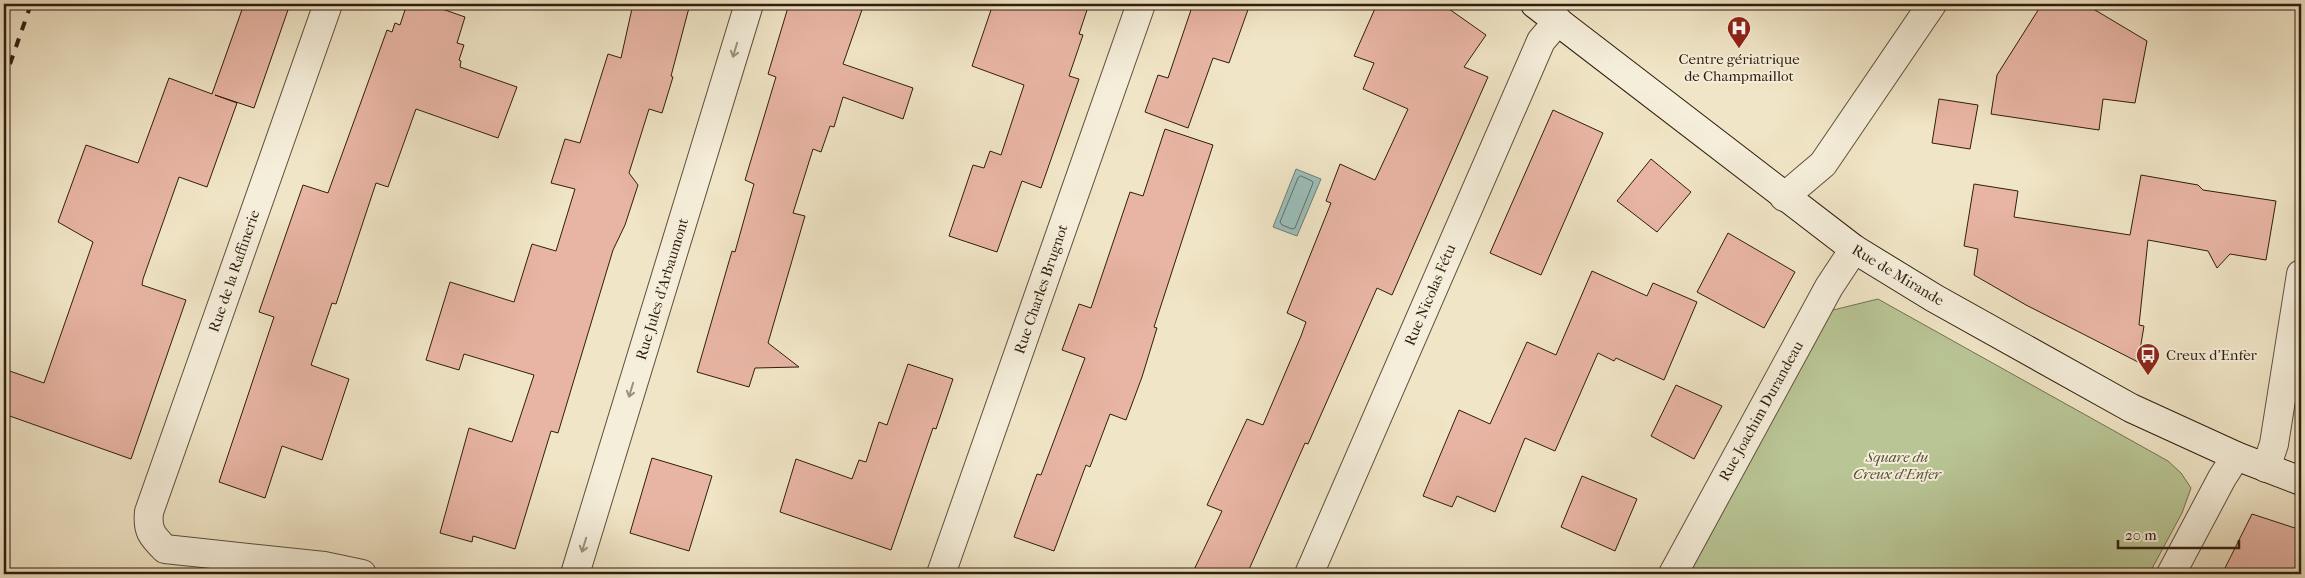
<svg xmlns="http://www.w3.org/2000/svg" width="2305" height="578" viewBox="0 0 2305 578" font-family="'IM FELL French Canon',serif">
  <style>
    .green { fill: #b9c595; stroke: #747152 }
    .water { fill: #9bbeba; stroke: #707e75 }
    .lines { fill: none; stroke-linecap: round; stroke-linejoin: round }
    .shore { stroke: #656e64; stroke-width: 1 }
    .building { fill: #e8b5a4; stroke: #2f1d0e }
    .minor-casing { stroke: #5f4f3c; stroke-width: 30 }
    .secondary-casing { stroke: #2f1d0e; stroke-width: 30 }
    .minor { stroke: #f5eeda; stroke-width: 28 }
    .secondary { stroke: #f5eeda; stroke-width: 28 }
    .rail { stroke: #2f1d0e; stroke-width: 4; stroke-dasharray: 9 9; stroke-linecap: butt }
    .oneway { stroke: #9c907e }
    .labels { text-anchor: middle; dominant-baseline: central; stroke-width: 4; stroke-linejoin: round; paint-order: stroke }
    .poi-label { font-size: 15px; fill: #2f1d0e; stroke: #f5eeda }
    .street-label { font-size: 15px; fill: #2f1d0e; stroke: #f5eeda }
    .park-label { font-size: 15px; font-style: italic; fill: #584f36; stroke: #f5eeda }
  </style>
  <rect width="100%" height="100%" fill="#f0e5c6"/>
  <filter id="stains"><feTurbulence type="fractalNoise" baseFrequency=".004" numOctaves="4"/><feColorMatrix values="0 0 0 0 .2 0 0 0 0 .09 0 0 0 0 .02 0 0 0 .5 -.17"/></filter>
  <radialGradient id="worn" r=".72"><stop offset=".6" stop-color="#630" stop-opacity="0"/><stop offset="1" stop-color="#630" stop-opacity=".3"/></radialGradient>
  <polygon class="green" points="1878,299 2168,461 2181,473 2191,488 2182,513 2149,574 1685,574 1829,311"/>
  <polygon class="water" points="1296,169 1321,179 1297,236 1273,227"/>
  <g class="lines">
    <polygon class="shore" points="1301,176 1312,181 1313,183 1295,228 1292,229 1282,225 1280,222 1298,178"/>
  </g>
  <g class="building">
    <polygon points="244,4 290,4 254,108 215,95 237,103 207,187 179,177 143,279 142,285 186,300 131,459 4,414 4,369 44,383 93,242 58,222 86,145 138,163 169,78 212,94"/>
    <polygon points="407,4 428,4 465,17 457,43 464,45 459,60 461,61 460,67 517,87 498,138 416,109 388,187 376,183 336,304 332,303 311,365 349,379 322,460 282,446 265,498 219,482 274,317 259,312 303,185 328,193 387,30 392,32 395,23 400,25"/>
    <polygon points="633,4 690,4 671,76 673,77 662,113 649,109 629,173 638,185 625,225 613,250 558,433 551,431 515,549 473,536 472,542 440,533 469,428 512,442 534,375 464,354 459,370 426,360 450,282 514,302 532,244 556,251 575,189 551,183 565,139 580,143 608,54 621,58"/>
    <polygon points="789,4 864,4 843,64 913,88 903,119 843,97 834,127 830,126 821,152 813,149 793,213 805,216 768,343 799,367 755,368 749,387 697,372 732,251 735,252 754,184 745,180 776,77 768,74"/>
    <polygon points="993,4 1089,4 1079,34 1083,35 1069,76 1079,79 1041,188 1022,181 997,252 949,236 973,165 984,168 990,151 1001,155 1024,85 972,66"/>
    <polygon points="1193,4 1250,4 1229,63 1213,58 1188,128 1145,112 1158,75 1168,78"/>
    <polygon points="1377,4 1442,4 1486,35 1464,67 1488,77 1392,295 1377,288 1308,444 1305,443 1247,574 1192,574 1222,511 1207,505 1220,477 1247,419 1263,425 1301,336 1306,322 1287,313 1331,203 1326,201 1340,164 1375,180 1408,109 1363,89 1374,63 1354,56"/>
    <polygon points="2042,4 2085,4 2147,41 2135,103 2103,99 2099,130 1991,114 1997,75"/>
    <polygon points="1939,99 1978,105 1970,149 1932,143"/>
    <polygon points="1553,110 1603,133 1541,275 1490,253"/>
    <polygon points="1165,129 1213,145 1154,327 1157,328 1142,377 1126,420 1110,414 1090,467 1086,465 1054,551 1014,537 1037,474 1041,475 1085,358 1062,350 1079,304 1091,308 1130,192 1143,196"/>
    <polygon points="1651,159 1691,192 1657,232 1617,201"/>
    <polygon points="2141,175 2198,185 2203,190 2276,201 2266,260 2230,254 2217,268 2208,251 2148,240 2139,325 2144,326 2138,362 2026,305 1974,275 1978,249 1964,246 1974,184 2018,191 2014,217 2130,235"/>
    <polygon points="1728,233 1795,272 1764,328 1697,292"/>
    <polygon points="1592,271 1647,296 1653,283 1697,302 1664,380 1616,358 1614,361 1598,353 1555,451 1525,438 1495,512 1457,496 1452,507 1423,496 1459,410 1490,424 1527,342 1556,355"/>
    <polygon points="908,364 953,379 936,429 933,428 891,550 780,512 796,459 852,479 859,460 866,462 879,422 887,425"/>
    <polygon points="1676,385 1722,406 1694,459 1651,436"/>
    <polygon points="652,458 712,476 689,551 630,533"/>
    <polygon points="1582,476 1637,499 1615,551 1561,527"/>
    <polygon points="2252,514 2301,530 2301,574 2222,574"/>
  </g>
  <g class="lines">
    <g class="minor-casing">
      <g id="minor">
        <path d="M328,4L149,512C147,531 152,536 165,549L324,566L362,574"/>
        <polyline points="1784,197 1823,164 1932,4"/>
        <polyline points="2266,468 2274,444 2301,274"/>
        <polyline points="575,574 749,4"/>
        <polyline points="941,574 1141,4"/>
        <polyline points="1309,574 1541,41 1558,21"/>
        <polyline points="1673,574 1829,287 1854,249"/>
        <polyline points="2171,574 2222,478 2236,456"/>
      </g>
    </g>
    <g class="secondary-casing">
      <polyline id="secondary" points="1535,4 1854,249 1934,298 2131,408 2236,456 2301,481"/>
    </g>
    <use href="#minor" class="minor"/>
    <use href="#secondary" class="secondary"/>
    <g class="rail">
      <polyline points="4,14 7,4"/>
      <polyline points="4,81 31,4"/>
    </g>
  </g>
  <defs><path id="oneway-shaft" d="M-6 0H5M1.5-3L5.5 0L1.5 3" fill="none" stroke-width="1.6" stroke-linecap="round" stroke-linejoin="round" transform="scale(1.25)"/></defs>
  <g class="oneway">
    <use href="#oneway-shaft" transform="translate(735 50) rotate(107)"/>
    <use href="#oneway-shaft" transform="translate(631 390) rotate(107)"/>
    <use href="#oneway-shaft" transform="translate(584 545) rotate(107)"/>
  </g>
  <defs>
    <g id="hospital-pin" transform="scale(1.25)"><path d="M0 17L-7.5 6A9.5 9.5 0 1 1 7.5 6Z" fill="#8f2418" stroke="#f5eeda"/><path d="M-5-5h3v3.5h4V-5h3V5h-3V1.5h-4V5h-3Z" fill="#fff"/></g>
    <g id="bus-pin" transform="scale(1.25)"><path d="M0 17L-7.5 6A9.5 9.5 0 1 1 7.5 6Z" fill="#8f2418" stroke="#f5eeda"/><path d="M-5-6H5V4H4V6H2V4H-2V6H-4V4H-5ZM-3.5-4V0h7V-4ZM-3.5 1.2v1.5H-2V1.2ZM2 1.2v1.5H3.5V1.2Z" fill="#fff"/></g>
  </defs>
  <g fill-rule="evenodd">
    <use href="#hospital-pin" x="1739" y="28"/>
    <use href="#bus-pin" x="2148" y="355"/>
  </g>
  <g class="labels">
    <g class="poi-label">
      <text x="1739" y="59">Centre gériatrique<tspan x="1739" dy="17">de Champmaillot</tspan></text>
      <text x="2166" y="355" text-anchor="start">Creux d'Enfer</text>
    </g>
    <g class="street-label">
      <text transform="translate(234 271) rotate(-71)">Rue de la Raffinerie</text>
      <text transform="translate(1898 275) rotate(31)">Rue de Mirande</text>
      <text transform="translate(662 289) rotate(-73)">Rue Jules d'Arbaumont</text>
      <text transform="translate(1041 289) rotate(-71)">Rue Charles Brugnot</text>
      <text transform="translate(1430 295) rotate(-67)">Rue Nicolas Fétu</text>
      <text transform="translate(1761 411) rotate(-61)">Rue Joachim Durandeau</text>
    </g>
    <g class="park-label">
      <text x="1897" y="457">Square du<tspan x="1897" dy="17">Creux d'Enfer</tspan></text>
    </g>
  </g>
  <rect width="2305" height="578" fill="none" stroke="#f0e5c6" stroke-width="20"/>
  <rect x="5" y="5" width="2295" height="568" fill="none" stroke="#2f1d0e" stroke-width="2.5"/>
  <rect x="10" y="10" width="2285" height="558" fill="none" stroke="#2f1d0e"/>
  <path d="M2118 540v8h121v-8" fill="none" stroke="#2f1d0e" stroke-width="2.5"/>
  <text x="2125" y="540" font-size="15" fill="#2f1d0e" stroke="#f5eeda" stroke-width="4" paint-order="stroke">20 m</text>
  <rect width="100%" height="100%" filter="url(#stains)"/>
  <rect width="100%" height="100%" fill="url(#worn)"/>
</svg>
